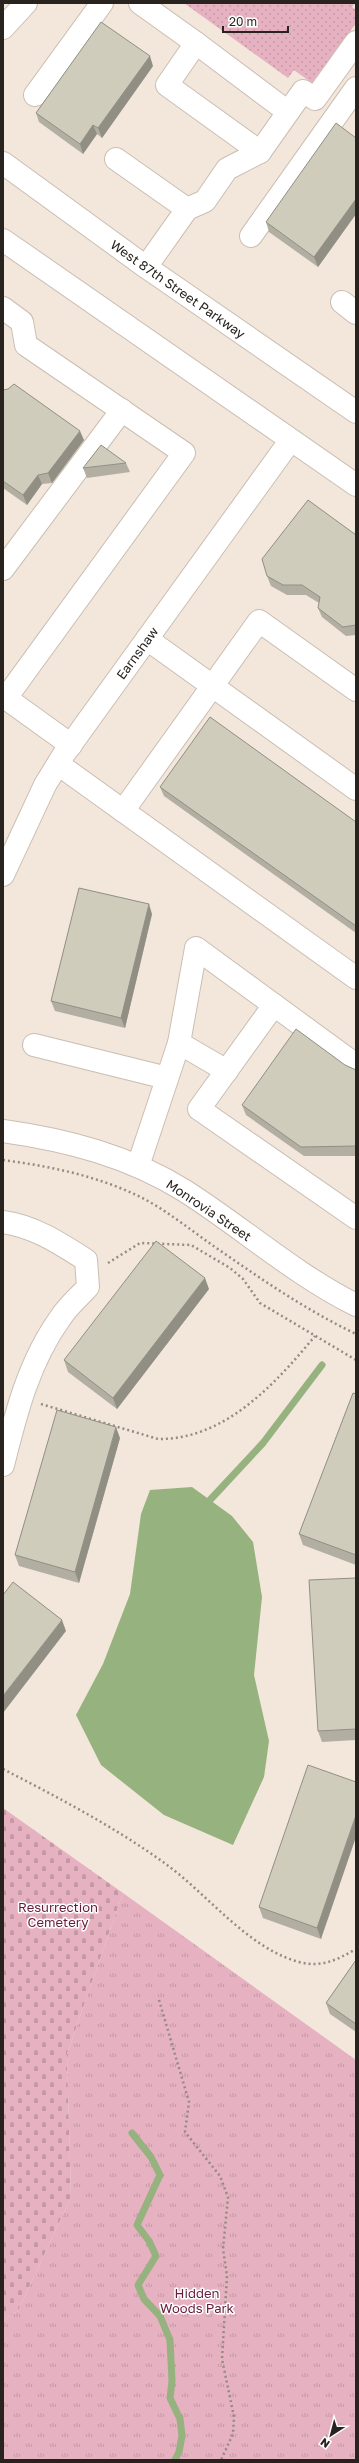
<svg xmlns="http://www.w3.org/2000/svg" width="359" height="2463" viewBox="0 0 359 2463" font-family="'Golos Text',sans-serif">
  <style>
    .grass { fill: url(#grass-dots) }
    .cemetery { fill: url(#cemetery-stones) }
    .park { fill: url(#park-tufts) }
    .water { fill: #95b27f }
    .lines { fill: none; stroke-linecap: round; stroke-linejoin: round }
    .stream { stroke: #95b27f; stroke-width: 7 }
    .minor-casing { stroke: #cabeb2; stroke-width: 24 }
    .major-casing { stroke: #cabeb2; stroke-width: 24 }
    .path { stroke: #948b82; stroke-width: 2.5; stroke-dasharray: 2 3; stroke-linecap: butt }
    .minor { stroke: #fff; stroke-width: 22 }
    .major { stroke: #fff; stroke-width: 22 }
    .wall { fill: #b2afa2 }
    .shaded-wall { fill: #918f84 }
    .building { fill: #cfccbc; stroke: #918f84 }
    .labels { text-anchor: middle; dominant-baseline: central; stroke-width: 3; stroke-linejoin: round; paint-order: stroke }
    .street-label { font-size: 13px; fill: #28231f; stroke: #fff }
    .park-label { font-size: 13px; fill: #661d3b; stroke: #fff }
  </style>
  <defs>
    <pattern id="grass-dots" width="8" height="8" patternUnits="userSpaceOnUse"><rect width="8" height="8" fill="#e6b1c1"/><path d="M2 2h.1M6 6h.1" fill="none" stroke="#c598a5" stroke-width="1.8" stroke-linecap="round"/></pattern>
    <pattern id="cemetery-stones" width="16" height="16" patternUnits="userSpaceOnUse"><rect width="16" height="16" fill="#e6b1c1"/><path d="M2 7V4a2 2 0 0 1 4 0v3zM10 15v-3a2 2 0 0 1 4 0v3z" fill="#c598a5"/></pattern>
    <pattern id="park-tufts" width="24" height="20" patternUnits="userSpaceOnUse"><rect width="24" height="20" fill="#e6b1c1"/><path d="M3 7l-1-3M5 7V3M7 7l1-3M15 17l-1-3M17 17v-4M19 17l1-3" fill="none" stroke="#c598a5"/></pattern>
  </defs>
  <rect width="100%" height="100%" fill="#f3e6da"/>
  <polygon class="grass" points="184,3 355,3 352,7 356,10 356,23 312,83 294,70 288,78"/>
  <polygon class="cemetery" points="3,1808 123,1893 67,2054 71,2197 18,2311 3,2320"/>
  <polygon class="park" points="123,1893 356,2060 356,2460 3,2460 3,2320 18,2311 71,2197 67,2054"/>
  <polygon class="water" points="192,1487 232,1516 253,1542 262,1597 254,1675 269,1741 264,1777 233,1845 164,1815 101,1765 76,1715 103,1664 130,1594 141,1514 150,1490"/>
  <g class="lines">
    <g class="stream">
      <polyline points="210,1500 263,1443 322,1365"/>
      <polyline points="132,2133 151,2157 160,2175 137,2225 149,2241 156,2256 138,2285 144,2299 160,2316 170,2340 172,2381 170,2398 180,2419 182,2436 179,2452 175,2460"/>
    </g>
    <g class="minor-casing">
      <g id="minor">
        <polyline points="140,3 196,43 167,85 260,152"/>
        <polyline points="196,43 288,112"/>
        <polyline points="35,95 102,3"/>
        <polyline points="116,159 187,209"/>
        <polyline points="251,236 356,88"/>
        <polyline points="146,267 187,209 205,201 227,169 260,152 303,91 315,99 356,42"/>
        <polyline points="342,302 356,313"/>
        <polyline points="3,308 22,322 26,345 184,453 6,698"/>
        <polyline points="3,569 122,410"/>
        <polyline points="147,639 356,789"/>
        <polyline points="3,696 71,745"/>
        <polyline points="58,764 356,978"/>
        <polyline points="123,811 259,621 356,690"/>
        <polyline points="3,875 45,785 64,754 290,441"/>
        <polyline points="274,1005 199,1109 356,1218"/>
        <polyline points="179,1043 227,1071"/>
        <polyline points="34,1045 167,1078"/>
        <path d="M3,1131C67,1140 129,1156 185,1191C243,1228 294,1274 356,1305"/>
        <polyline points="138,1166 179,1043 196,948 356,1065"/>
        <path d="M3,1222C34,1226 61,1244 86,1260L88,1287C79,1297 68,1306 61,1317C29,1361 16,1413 3,1465"/>
      </g>
    </g>
    <g class="major-casing">
      <g id="major">
        <polyline points="3,28 26,3"/>
        <polyline points="3,163 146,267 356,412"/>
        <polyline points="3,240 356,485"/>
      </g>
    </g>
    <g class="path">
      <path d="M3,1160C48,1166 93,1175 134,1194C163,1207 189,1229 215,1247C261,1279 306,1310 356,1334"/>
      <polyline points="108,1263 140,1243 191,1245 230,1268 243,1279 260,1303 356,1360"/>
      <path d="M41,1404L158,1439C225,1440 276,1383 315,1336"/>
      <path d="M3,1769C57,1797 113,1826 163,1862C207,1893 247,1948 299,1962C321,1968 337,1960 356,1949"/>
      <polyline points="159,2000 189,2102 185,2132 220,2176 228,2197 223,2249 227,2276 222,2359 234,2417 233,2434 221,2460"/>
    </g>
    <use href="#minor" class="minor"/>
    <use href="#major" class="major"/>
  </g>
  <g class="wall">
    <polygon points="153,66 102,138 97,134 83,154 39,122 36,113"/>
    <polygon points="356,138 356,214 318,267 269,232 266,222"/>
    <polygon points="3,390 84,440 52,483 42,484 27,505 3,488"/>
    <polygon points="126,463 130,472 87,478 83,468"/>
    <polygon points="356,535 356,635 346,636 322,617 318,608 319,603 306,595 287,595 271,586 267,576"/>
    <polygon points="160,787 356,822 356,933 164,796"/>
    <polygon points="152,914 125,1028 55,1011 51,1001"/>
    <polygon points="345,1065 356,1070 356,1156 304,1156 246,1115 242,1105"/>
    <polygon points="209,1289 117,1409 68,1372 64,1360"/>
    <polygon points="356,1394 356,1565 303,1545 299,1534"/>
    <polygon points="120,1438 79,1583 19,1566 15,1555"/>
    <polygon points="356,1578 356,1740 322,1742 318,1731"/>
    <polygon points="356,1782 321,1939 263,1918 259,1907"/>
    <polygon points="356,1960 356,2032 330,2014 326,2003"/>
  </g>
  <g class="shaded-wall">
    <polygon points="150,56 153,66 102,138 98,128"/>
    <polygon points="93,125 97,134 83,154 80,144"/>
    <polygon points="356,199 356,214 318,267 314,257"/>
    <polygon points="80,431 84,440 52,483 48,473"/>
    <polygon points="38,475 42,484 27,505 23,495"/>
    <polygon points="149,904 152,914 125,1028 121,1018"/>
    <polygon points="205,1278 209,1289 117,1409 113,1398"/>
    <polygon points="116,1427 120,1438 79,1583 75,1572"/>
    <polygon points="62,1620 66,1631 3,1713 3,1696"/>
    <polygon points="356,1815 356,1837 321,1939 317,1928"/>
  </g>
  <g class="building">
    <polygon points="101,22 150,56 98,128 93,125 80,144 36,113"/>
    <polygon points="336,123 356,138 356,199 314,257 266,222"/>
    <polygon points="14,384 80,431 48,473 38,475 23,495 3,481 3,390 8,389"/>
    <polygon points="101,445 126,463 83,468"/>
    <polygon points="308,500 356,535 356,625 343,627 318,608 320,597 302,585 283,585 267,576 262,559"/>
    <polygon points="210,717 356,822 356,926 160,787"/>
    <polygon points="79,888 149,904 121,1018 51,1001"/>
    <polygon points="296,1029 345,1065 356,1070 356,1146 301,1147 242,1105"/>
    <polygon points="156,1241 205,1278 113,1398 64,1360"/>
    <polygon points="353,1393 356,1394 356,1555 299,1534"/>
    <polygon points="57,1410 116,1427 75,1572 15,1555"/>
    <polygon points="356,1578 356,1729 318,1731 309,1580"/>
    <polygon points="13,1582 62,1620 3,1696 3,1595"/>
    <polygon points="308,1765 356,1782 356,1815 317,1928 259,1907"/>
    <polygon points="356,1960 356,2024 326,2003"/>
  </g>
  <g class="labels">
    <g class="street-label">
      <text transform="translate(178 289) rotate(35)">West 87th Street Parkway</text>
      <text transform="translate(137 653) rotate(-54)">Earnshaw</text>
      <text transform="translate(209 1210) rotate(34)">Monrovia Street</text>
    </g>
    <g class="park-label">
      <text x="58" y="1907">Resurrection<tspan x="58" dy="15">Cemetery</tspan></text>
      <text x="197" y="2293">Hidden<tspan x="197" dy="15">Woods Park</tspan></text>
    </g>
  </g>
  <rect width="359" height="2463" fill="none" stroke="#28231f" stroke-width="8"/>
  <g transform="translate(331 2435) rotate(216)" stroke="#ffffff" stroke-width="3" paint-order="stroke">
  <path d="M0-3L7 15L0 10L-7 15Z" fill="#28231f"/>
  <text y="-6" font-size="11" font-weight="bold" text-anchor="middle" fill="#28231f">N</text>
  </g>
  <path d="M223 26v6h65v-6" fill="none" stroke="#28231f" stroke-width="2"/>
  <text x="229" y="26" font-size="12" fill="#28231f" stroke="#ffffff" stroke-width="3" paint-order="stroke">20 m</text>
</svg>
